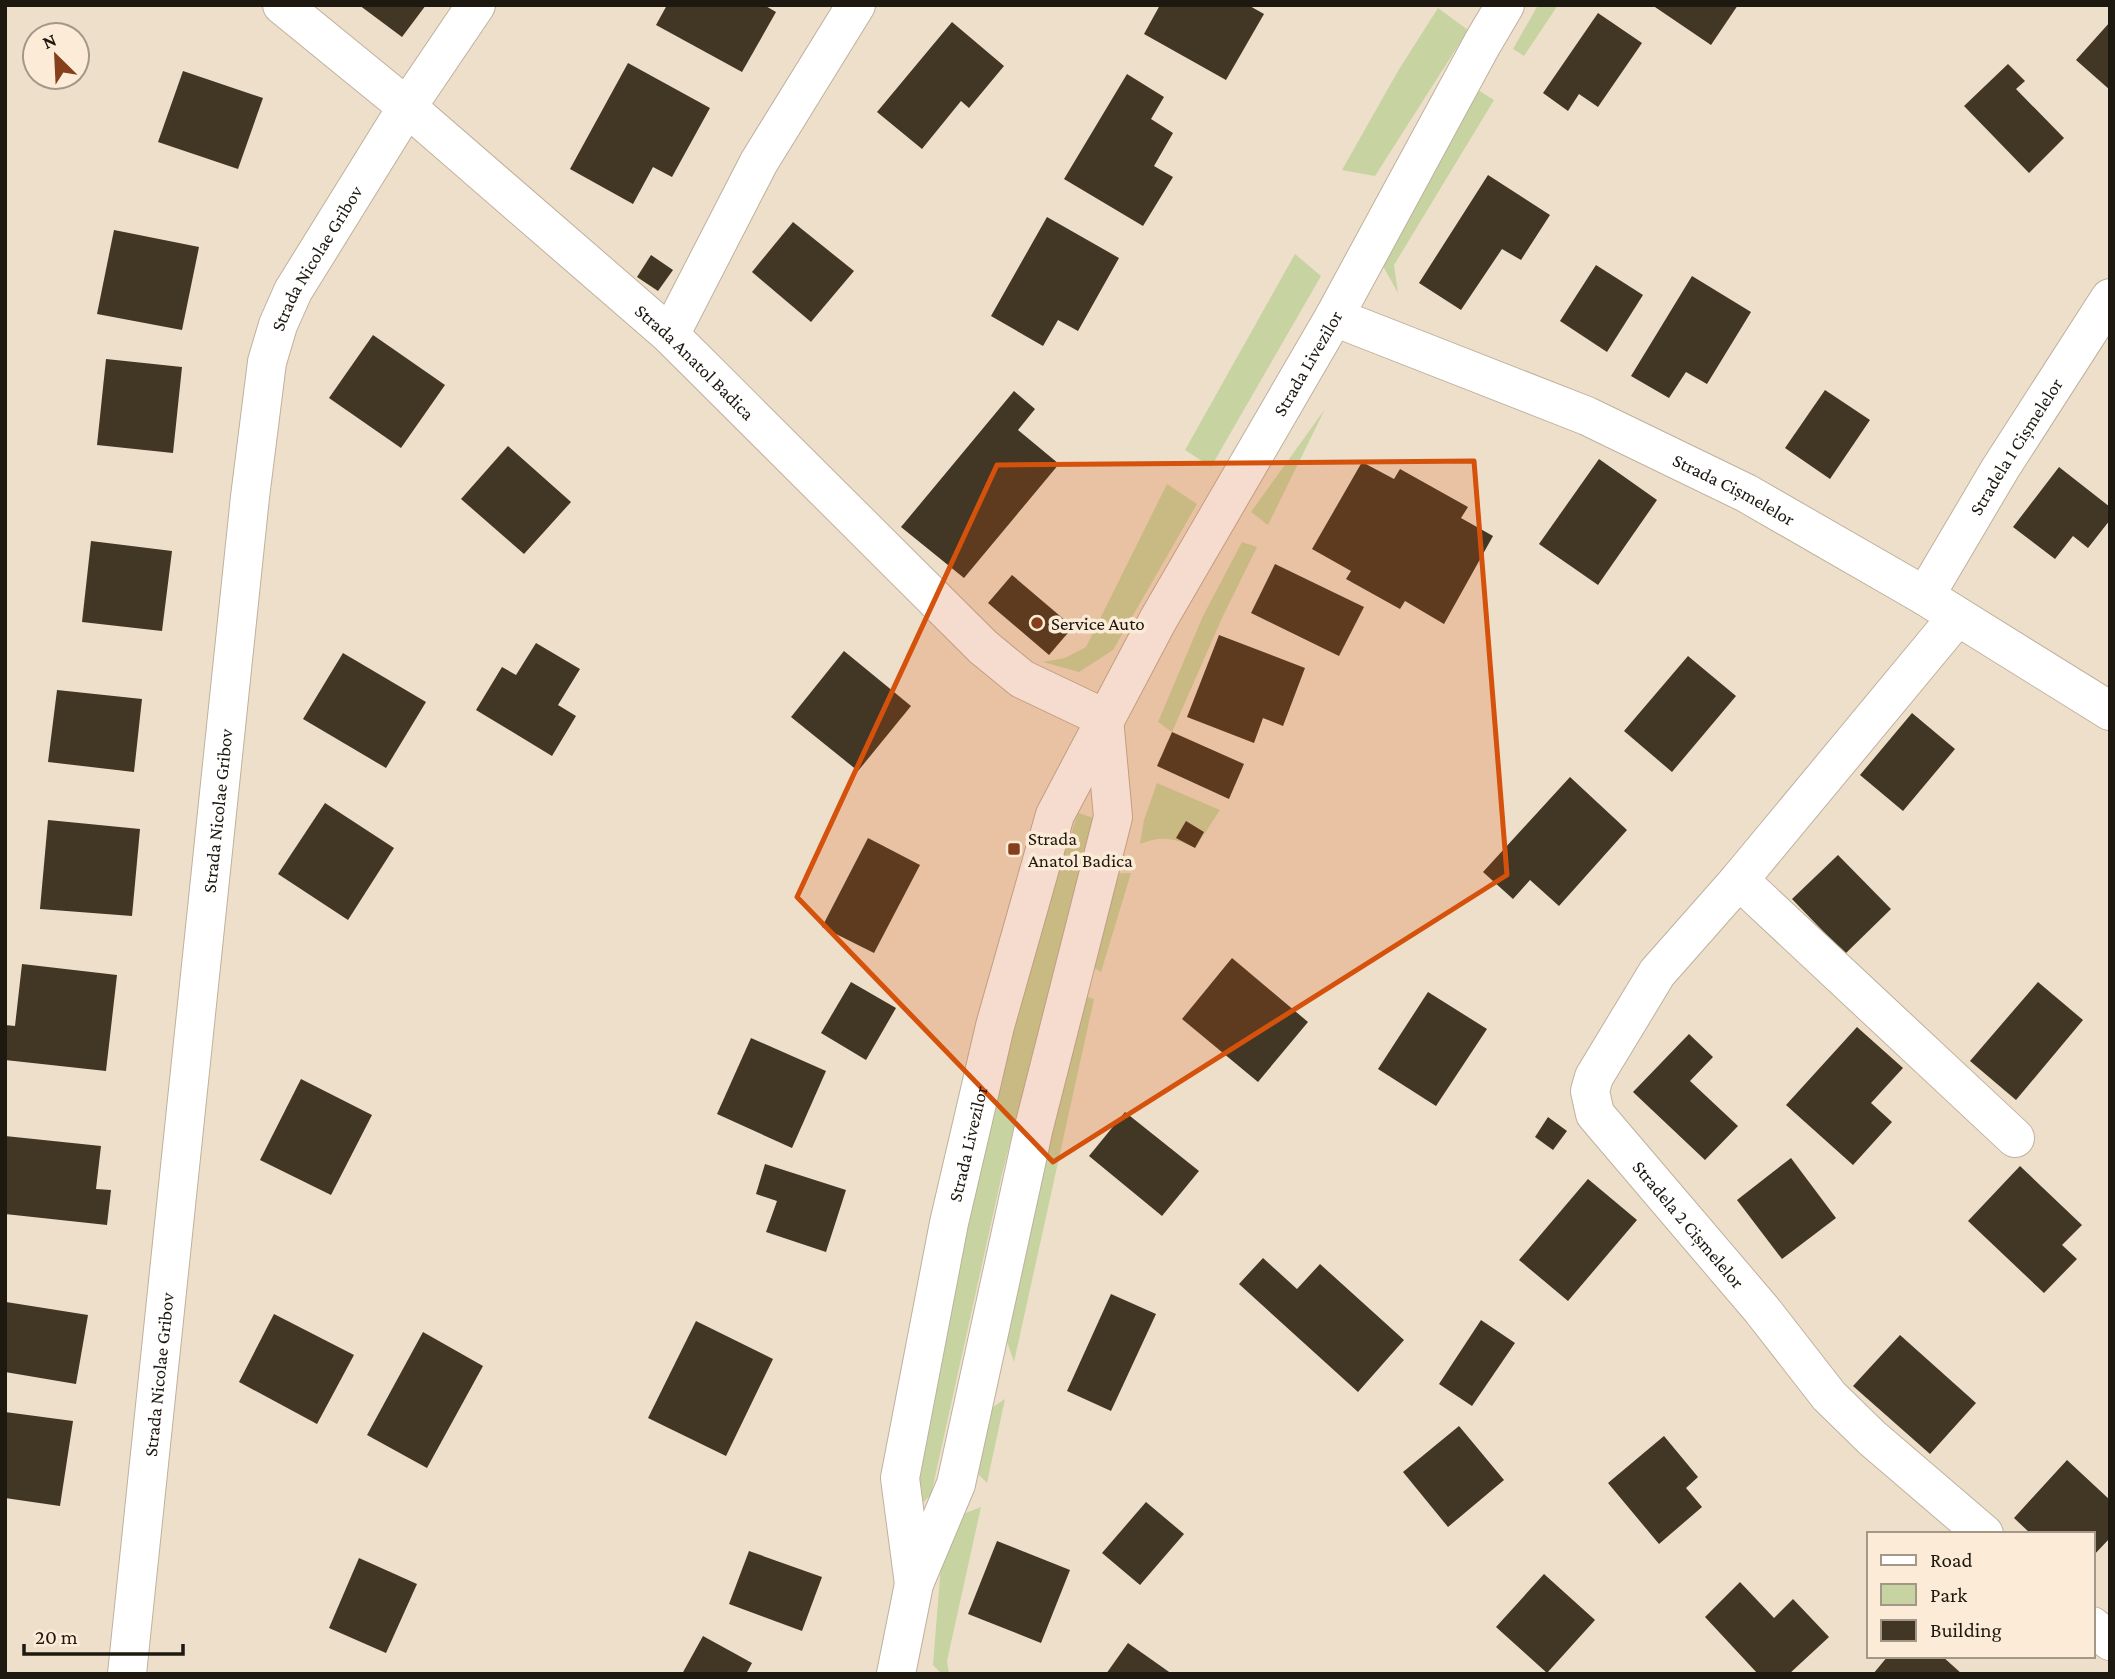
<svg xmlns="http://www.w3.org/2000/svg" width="2115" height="1679" viewBox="0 0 2115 1679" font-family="'Crimson Pro',serif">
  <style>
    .green { fill: #c7d4a2 }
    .building { fill: #423625 }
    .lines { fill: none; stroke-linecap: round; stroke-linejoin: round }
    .minor-casing { stroke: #bfb19d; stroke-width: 40 }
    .minor { stroke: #fff; stroke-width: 38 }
    .marked { fill: #d4520c; fill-opacity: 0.2; stroke: #d4520c; stroke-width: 5; stroke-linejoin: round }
    .poi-dot { fill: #863f1d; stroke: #fcecd7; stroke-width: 2.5 }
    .labels { text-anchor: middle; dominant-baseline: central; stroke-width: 7; stroke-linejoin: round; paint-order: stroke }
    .street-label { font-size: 19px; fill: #1d1810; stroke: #fcecd7 }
    .poi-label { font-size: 19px; fill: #1d1810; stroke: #fcecd7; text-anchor: start }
  </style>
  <rect width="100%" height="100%" fill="#eedfca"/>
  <g class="green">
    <polygon points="1538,5 1558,5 1524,56 1513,49"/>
    <polygon points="1438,8 1468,30 1375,176 1342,170 1398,71"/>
    <polygon points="1478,90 1494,100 1394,265 1398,293 1383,266"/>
    <polygon points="1295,254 1321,276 1211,467 1185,450"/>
    <polygon points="1325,409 1268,525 1251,512"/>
    <polygon points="1167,484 1197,504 1113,650 1079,672 1043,662 1065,658 1086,647"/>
    <polygon points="1242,542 1257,547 1222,618 1172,732 1158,722 1203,616"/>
    <path d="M1157,783L1220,810L1195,848C1176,838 1161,835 1140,844L1144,820Z"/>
    <polygon points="1078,813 1094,818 1002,1174 931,1495 917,1508 923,1442 951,1280 1020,986"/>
    <polygon points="1131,873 1101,972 1087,963 1111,874"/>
    <polygon points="1078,994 1094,999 1014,1362 1001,1324"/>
    <polygon points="1005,1399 987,1483 972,1468 984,1413"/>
    <polygon points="981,1507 947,1661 949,1674 942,1674 933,1665 942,1552 958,1516"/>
  </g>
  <g class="building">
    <polygon points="359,5 426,5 402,37"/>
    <polygon points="667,5 764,5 776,12 742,72 656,25"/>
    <polygon points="1160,5 1248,5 1264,14 1226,80 1144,34"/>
    <polygon points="1652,5 1738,5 1711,45"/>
    <polygon points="1598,13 1642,43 1598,107 1579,94 1568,111 1543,93"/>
    <polygon points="952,22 1004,66 969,108 961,101 922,149 877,112"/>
    <polygon points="2110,22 2110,90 2076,60"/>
    <polygon points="628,63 710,108 672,177 653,167 633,204 570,169"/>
    <polygon points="2008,64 2025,81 2016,89 2064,138 2029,173 1964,106"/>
    <polygon points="183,71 263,98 238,169 158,142"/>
    <polygon points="1127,74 1164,97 1151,119 1173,133 1154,166 1173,177 1143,226 1064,179"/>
    <polygon points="1488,175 1550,215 1521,260 1502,249 1461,310 1419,283"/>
    <polygon points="1047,217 1119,258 1078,331 1058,320 1043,346 991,316"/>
    <polygon points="793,222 854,271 811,322 752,272"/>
    <polygon points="114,230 199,247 182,330 97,314"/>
    <polygon points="651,255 673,270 658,291 637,277"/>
    <polygon points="1596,265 1643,295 1607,352 1560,321"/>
    <polygon points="1692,276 1751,312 1707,384 1686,372 1669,398 1631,376"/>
    <polygon points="373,335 445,385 401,448 329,398"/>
    <polygon points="106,359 182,367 173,453 97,445"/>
    <polygon points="1825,390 1870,420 1830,479 1785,448"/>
    <polygon points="1014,391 1035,409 1018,430 1059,464 964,578 901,527"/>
    <polygon points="508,446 571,502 524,554 461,499"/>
    <polygon points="1599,459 1657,500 1598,585 1539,544"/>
    <polygon points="1362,462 1394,479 1400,469 1468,507 1461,518 1493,536 1444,624 1405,601 1400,609 1346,579 1351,571 1312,549"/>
    <polygon points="2059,467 2110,507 2110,520 2088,548 2073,536 2055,559 2013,527"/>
    <polygon points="91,541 172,551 162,631 82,622"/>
    <polygon points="1275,564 1364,607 1339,656 1251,613"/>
    <polygon points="1012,575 1073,627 1049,655 988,603"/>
    <polygon points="1219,635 1305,668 1283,726 1263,718 1254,743 1187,717"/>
    <polygon points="536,643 580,669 558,705 576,716 552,756 476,710 502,667 516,675"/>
    <polygon points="844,651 911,706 858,771 791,717"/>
    <polygon points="343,653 426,702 386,768 303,719"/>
    <polygon points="1688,656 1736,696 1672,772 1624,731"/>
    <polygon points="57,690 142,699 134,772 48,762"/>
    <polygon points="1912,713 1955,749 1903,811 1860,775"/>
    <polygon points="1172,732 1244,764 1229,799 1157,766"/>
    <polygon points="1570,777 1627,830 1559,906 1530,880 1513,899 1483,872"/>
    <polygon points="325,803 394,848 348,920 278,874"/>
    <polygon points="48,820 140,829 132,916 40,909"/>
    <polygon points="1186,821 1204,832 1195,848 1176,838"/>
    <polygon points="868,838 920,865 874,953 822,927"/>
    <polygon points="1838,855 1891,909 1845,954 1792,899"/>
    <polygon points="1232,958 1308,1022 1258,1082 1182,1019"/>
    <polygon points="22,964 117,975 106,1071 5,1060 5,1025 15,1026"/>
    <polygon points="851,982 896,1008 866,1060 821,1033"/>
    <polygon points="2038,982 2083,1020 2016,1100 1970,1061"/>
    <polygon points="1428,992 1487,1029 1436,1106 1378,1069"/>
    <polygon points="1857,1027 1903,1068 1871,1103 1892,1122 1853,1165 1786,1105"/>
    <polygon points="1689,1034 1713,1057 1690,1081 1738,1126 1705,1160 1633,1092"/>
    <polygon points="751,1038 826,1071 792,1148 717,1114"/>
    <polygon points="301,1079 372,1115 331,1195 260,1160"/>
    <polygon points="1125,1112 1199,1171 1162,1216 1089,1156"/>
    <polygon points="1548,1117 1567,1131 1553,1150 1535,1137"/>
    <polygon points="5,1136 101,1146 96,1189 111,1190 107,1225 5,1214"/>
    <polygon points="1791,1158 1836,1218 1782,1259 1737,1200"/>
    <polygon points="765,1164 846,1190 826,1252 766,1232 777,1201 756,1194"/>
    <polygon points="2020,1166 2082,1225 2062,1245 2077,1259 2044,1293 1968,1221"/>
    <polygon points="1588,1179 1637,1220 1568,1301 1519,1260"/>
    <polygon points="1263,1258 1297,1289 1320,1264 1404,1340 1358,1392 1239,1284"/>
    <polygon points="1111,1294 1156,1314 1111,1411 1067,1391"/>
    <polygon points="6,1302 88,1315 76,1384 5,1372"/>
    <polygon points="274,1314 354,1355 317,1424 239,1382"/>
    <polygon points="1481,1320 1515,1343 1472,1406 1439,1384"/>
    <polygon points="696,1321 773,1359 726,1456 648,1418"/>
    <polygon points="423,1332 483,1366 427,1468 367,1435"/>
    <polygon points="1900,1335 1976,1403 1930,1454 1853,1386"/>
    <polygon points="5,1412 73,1421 60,1506 5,1498"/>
    <polygon points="1459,1426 1504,1480 1448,1527 1403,1472"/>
    <polygon points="1664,1436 1698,1477 1686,1488 1702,1507 1659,1544 1608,1483"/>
    <polygon points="2067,1460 2110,1500 2110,1538 2092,1557 2092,1534 2031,1534 2014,1518"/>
    <polygon points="1146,1502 1184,1534 1140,1585 1102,1553"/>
    <polygon points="997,1541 1070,1570 1041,1643 968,1614"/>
    <polygon points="749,1551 822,1577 802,1631 729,1604"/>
    <polygon points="359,1558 417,1584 386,1653 329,1628"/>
    <polygon points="1544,1574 1595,1620 1547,1673 1496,1627"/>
    <polygon points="1740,1582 1774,1618 1793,1599 1829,1637 1789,1674 1758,1674 1705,1617"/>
    <polygon points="703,1636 752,1663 746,1674 682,1674"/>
    <polygon points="1128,1643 1172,1674 1106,1674"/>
    <polygon points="1888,1656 1942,1656 1962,1674 1873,1674"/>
  </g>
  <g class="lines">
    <g class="minor-casing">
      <g id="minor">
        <path id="s1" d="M282,5L407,107L670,335L983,647L1022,679L1104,718"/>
        <path id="s2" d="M1334,317L1587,416L1746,493L1925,596L2110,711"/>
        <polyline points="670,335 759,162 856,5"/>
        <path id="s3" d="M1925,596L2000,469L2110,298"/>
        <path id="s4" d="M1957,617L1739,880L1657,973L1594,1077L1590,1091L1595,1114L1762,1310L1829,1396L1872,1438L1984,1534"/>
        <polyline points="1739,880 2015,1138"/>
        <path id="s5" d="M914,1584L900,1478L949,1223L995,1026L1055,815L1158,620L1334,317L1482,44L1505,5"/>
        <polyline points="2092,1626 2110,1641"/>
        <path id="s6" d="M127,1674L250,497L267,362L278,325L293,291L407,107L476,5"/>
        <polyline points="896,1674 914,1584 956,1484 1034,1127 1113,817 1104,718"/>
      </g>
    </g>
    <use href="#minor" class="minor"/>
  </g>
  <path class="marked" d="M1474,461L1507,875L1053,1162L797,897L997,465Z"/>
  <g class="poi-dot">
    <circle cx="1037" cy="623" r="7"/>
    <rect x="1007" y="842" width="14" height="14" rx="3.5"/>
  </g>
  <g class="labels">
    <g class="street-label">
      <text stroke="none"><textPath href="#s6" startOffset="1435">Strada Nicolae Gribov</textPath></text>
      <text stroke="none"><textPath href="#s1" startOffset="546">Strada Anatol Badica</textPath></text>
      <text stroke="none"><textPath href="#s5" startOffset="1306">Strada Livezilor</textPath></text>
      <text stroke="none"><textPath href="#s3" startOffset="175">Stradela 1 Cișmelelor</textPath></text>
      <text stroke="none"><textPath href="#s2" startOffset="436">Strada Cișmelelor</textPath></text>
      <text stroke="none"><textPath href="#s6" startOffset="868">Strada Nicolae Gribov</textPath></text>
      <text stroke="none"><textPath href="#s5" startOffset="448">Strada Livezilor</textPath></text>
      <text stroke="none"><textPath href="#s4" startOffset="770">Stradela 2 Cișmelelor</textPath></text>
      <text stroke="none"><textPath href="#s6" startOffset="301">Strada Nicolae Gribov</textPath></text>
    </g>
    <g class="poi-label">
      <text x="1051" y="623">Service Auto</text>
      <text x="1028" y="838">Strada<tspan x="1028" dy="22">Anatol Badica</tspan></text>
    </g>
  </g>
  <rect width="2115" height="1679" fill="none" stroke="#1d1810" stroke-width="14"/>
  <rect x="1867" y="1532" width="228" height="126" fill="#fcecd7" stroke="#a39787" stroke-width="2"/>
  <rect x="1881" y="1555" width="35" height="10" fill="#ffffff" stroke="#a39787" stroke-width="2"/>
  <text x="1930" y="1567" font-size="21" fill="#1d1810">Road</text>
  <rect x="1881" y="1584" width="35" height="21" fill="#c7d4a2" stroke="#a39787" stroke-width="2"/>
  <text x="1930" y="1602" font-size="21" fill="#1d1810">Park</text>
  <rect x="1881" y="1620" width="35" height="21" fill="#423625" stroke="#a39787" stroke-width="2"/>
  <text x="1930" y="1637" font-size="21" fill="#1d1810">Building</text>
  <g transform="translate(56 56) rotate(336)"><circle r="33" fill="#fcecd7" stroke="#a39787" stroke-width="2"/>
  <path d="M0-5L12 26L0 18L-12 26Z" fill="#863f1d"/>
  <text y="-10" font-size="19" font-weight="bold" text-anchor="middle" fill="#1d1810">N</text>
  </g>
  <path d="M24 1644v10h159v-10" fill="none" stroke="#1d1810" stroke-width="3.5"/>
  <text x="35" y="1644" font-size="21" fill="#1d1810" stroke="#fcecd7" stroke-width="5" paint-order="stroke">20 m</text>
</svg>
